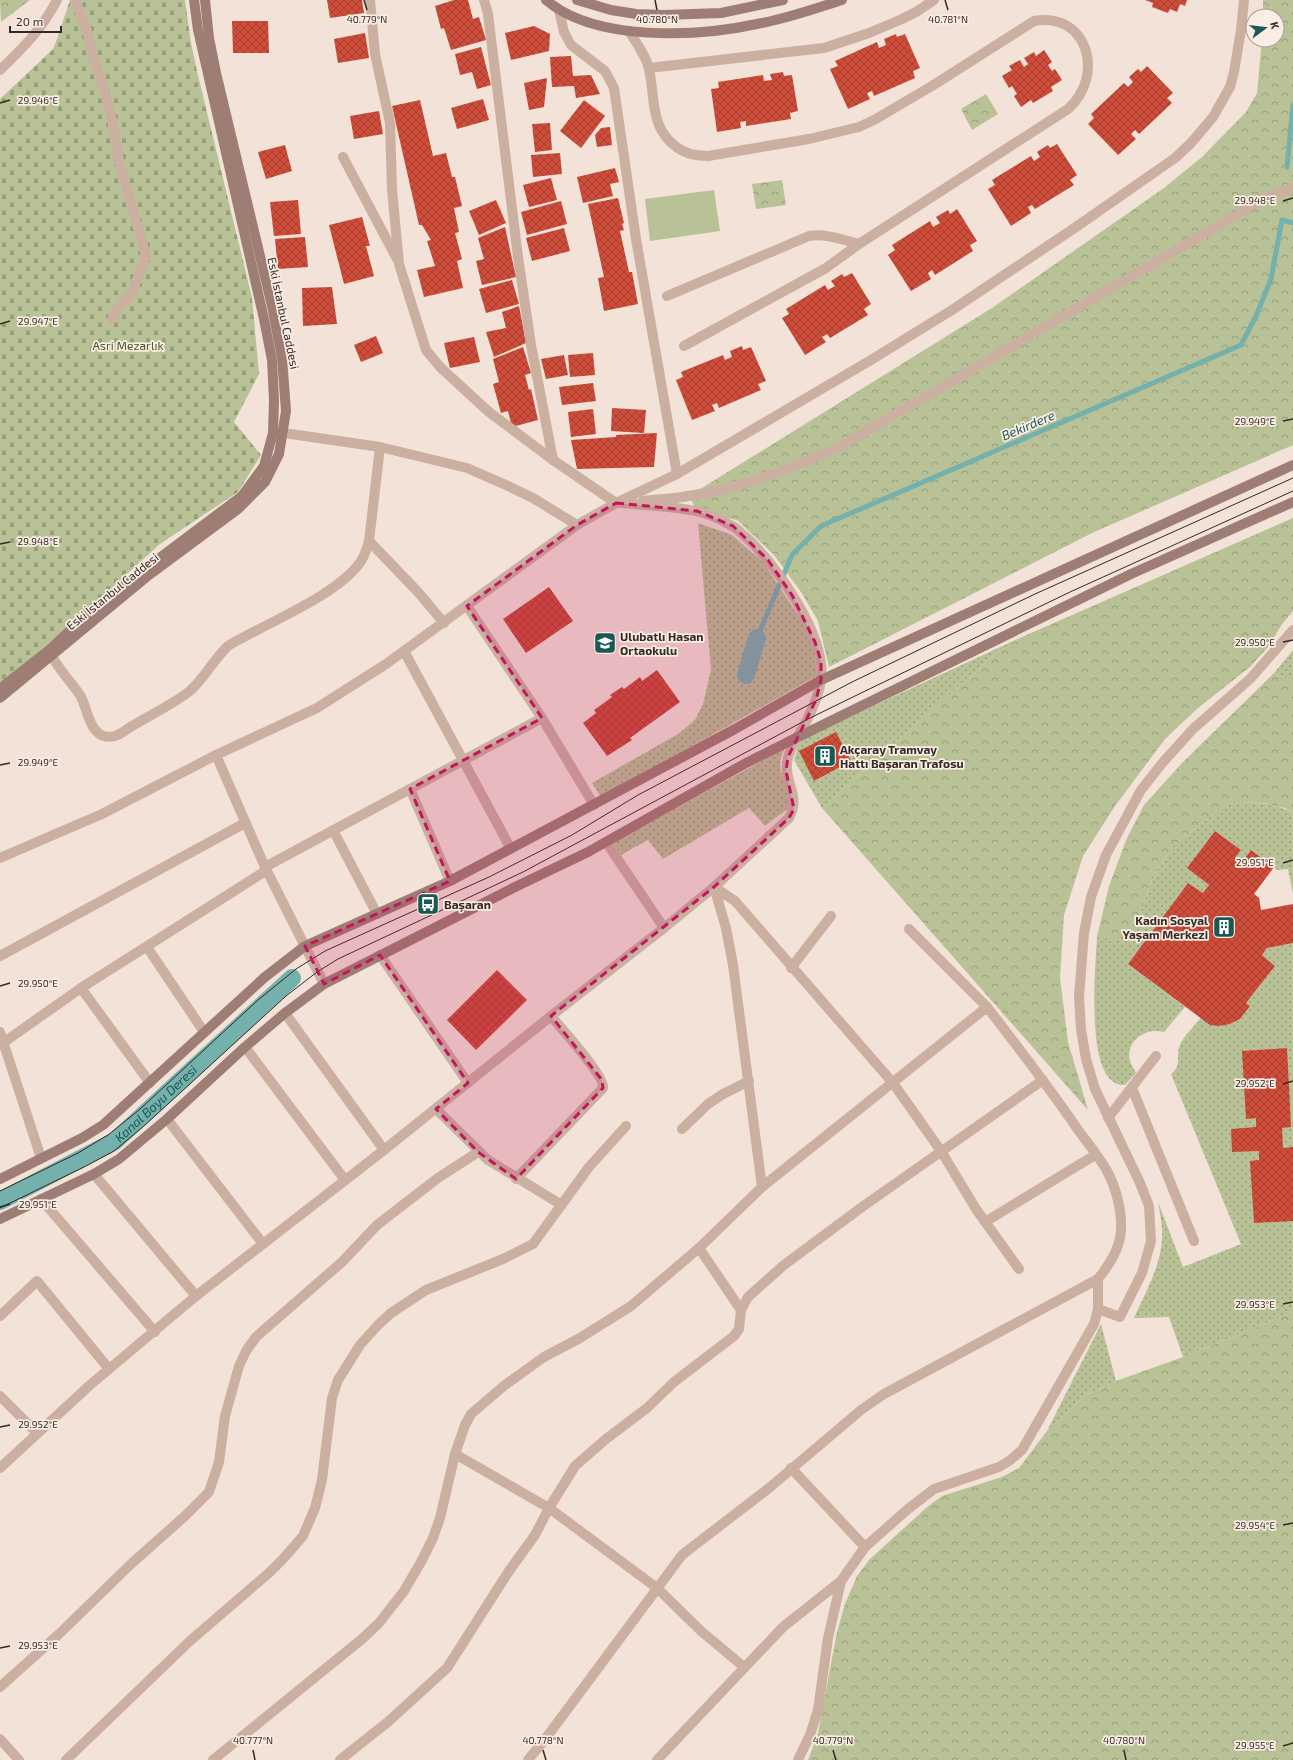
<svg xmlns="http://www.w3.org/2000/svg" width="1293" height="1760" viewBox="0 0 1293 1760" font-family="'Exo 2',sans-serif">
  <style>
    .grass { fill: url(#grass-dots) }
    .forest { fill: url(#forest-crowns) }
    .cemetery { fill: url(#cemetery-stones) }
    .garden { fill: #b8c296 }
    .lines { fill: none; stroke-linecap: round; stroke-linejoin: round }
    .stream { stroke: #74b1ad; stroke-width: 5 }
    .canal { stroke: #74b1ad; stroke-width: 18 }
    .building { fill: url(#building-cross-hatch) }
    .service { stroke: #cbb0a2; stroke-width: 10 }
    .minor { stroke: #cbb0a2; stroke-width: 10 }
    .tertiary { stroke: #cbb0a2; stroke-width: 10 }
    .secondary { stroke: #9e7e74; stroke-width: 10 }
    .tram { stroke: #352825; stroke-width: 1 }
    .marked { fill: #c2185b; fill-opacity: 0.2; stroke: #c2185b; stroke-width: 3; stroke-dasharray: 8 5; stroke-linejoin: round }
    .ticks { fill: none; stroke: #352825; stroke-width: 1.5 }
    .labels { text-anchor: middle; dominant-baseline: central; stroke-width: 3.5; stroke-linejoin: round; paint-order: stroke }
    .street-label { font-size: 12px; fill: #352825; stroke: #faede3 }
    .park-label { font-size: 12px; fill: #495527; stroke: #faede3 }
    .poi-label { font-size: 12px; font-weight: bold; fill: #352825; stroke: #faede3; text-anchor: start }
    .water-label { font-size: 13px; font-style: italic; fill: #185956; stroke: #faede3 }
    .ticks-label { font-size: 10px; text-anchor: middle; fill: #352825; stroke: #faede3; stroke-width: 3.5; stroke-linejoin: round; paint-order: stroke }
  </style>
  <defs>
    <pattern id="grass-dots" width="8" height="8" patternUnits="userSpaceOnUse"><rect width="8" height="8" fill="#b8c296"/><path d="M2 2h.1M6 6h.1" fill="none" stroke="#969e7a" stroke-width="1.8" stroke-linecap="round"/></pattern>
    <pattern id="forest-crowns" width="20" height="18" patternUnits="userSpaceOnUse"><rect width="20" height="18" fill="#b8c296"/><path d="M2 6a3 3 0 1 1 6 0M12 15a3 3 0 1 1 6 0" fill="none" stroke="#969e7a"/></pattern>
    <pattern id="cemetery-stones" width="16" height="16" patternUnits="userSpaceOnUse"><rect width="16" height="16" fill="#b8c296"/><path d="M2 7V4a2 2 0 0 1 4 0v3zM10 15v-3a2 2 0 0 1 4 0v3z" fill="#969e7a"/></pattern>
    <pattern id="building-cross-hatch" width="8" height="8" patternUnits="userSpaceOnUse"><rect width="8" height="8" fill="#cd4d3a"/><path d="M0 0l8 8M0 8l8-8" fill="none" stroke="#a74031"/></pattern>
  </defs>
  <rect width="100%" height="100%" fill="#f2e2d7"/>
  <g class="grass">
    <polygon points="698,523 732,535 763,562 802,621 814,649 817,676 601,797 592,783 678,734 695,720 703,704 711,670"/>
    <polygon points="1022,637 994,655 822,808 794,760 800,740"/>
    <polygon points="1293,650 1293,681 1274,673"/>
    <path d="M785,748C771,773 792,782 790,807L765,826L749,808L663,859L648,840L621,855L613,843Z"/>
    <path d="M1234,802C1254,803 1276,801 1293,814V894L1288,869L1277,870L1251,850L1241,864L1235,858L1241,850L1215,831L1187,868L1209,885L1203,893L1188,883L1128,964L1185,1007L1164,1032C1146,1027 1125,1041 1130,1061C1131,1065 1134,1069 1136,1073L1125,1085C1083,1088 1096,964 1097,937L1109,941L1137,920L1154,875L1174,845L1220,809Z"/>
    <path d="M1293,943V1312L1183,1357L1169,1317L1134,1318C1145,1293 1161,1266 1162,1239C1163,1226 1160,1214 1158,1202L1183,1267L1241,1244L1171,1074C1183,1065 1175,1054 1180,1045C1184,1036 1194,1026 1201,1018L1230,1024L1240,1019L1250,1006L1246,1003L1275,966L1262,955L1267,948Z"/>
    <polygon points="1101,1324 1116,1381 1086,1395 1047,1431"/>
  </g>
  <g class="forest">
    <polygon points="0,0 30,0 1,22"/>
    <polygon points="1263,0 1293,0 1293,445 1092,533 829,667 818,621 801,592 774,555 737,520 697,511 689,496 992,308 1164,188 1202,157 1246,112 1257,93 1262,40 1277,40 1277,16 1263,16"/>
    <polygon points="986,94 998,114 972,130 961,109"/>
    <polygon points="782,180 786,205 756,209 752,184"/>
    <polygon points="1293,518 1293,611 1282,624 1269,646 1250,667 1198,708 1165,739 1115,806 1083,856 1064,915 1060,978 1068,1042 1088,1110 822,808 994,655 1022,637"/>
    <polygon points="1274,673 1293,681 1293,814 1285,808 1265,803 1234,802 1220,809 1174,845 1154,875 1137,920 1125,934 1109,941 1097,937 1109,886 1127,838 1144,805 1182,763"/>
    <polygon points="1293,1312 1293,1760 808,1760 818,1733 837,1632 845,1604 857,1576 869,1560 926,1508 942,1496 1002,1477 1019,1468 1047,1431 1086,1395 1116,1381 1183,1357"/>
  </g>
  <polygon class="cemetery" points="70,0 185,0 191,43 197,71 252,298 259,374 234,422 261,455 238,492 160,544 81,616 0,684 0,99 53,49 57,39"/>
  <polygon class="garden" points="714,190 720,231 650,241 645,199"/>
  <g class="lines">
    <g class="stream">
      <polyline points="1287,167 1293,105"/>
      <polyline points="757,638 792,555 821,526 1241,345 1256,316 1271,279 1282,220 1293,223"/>
    </g>
    <g class="canal">
      <polyline points="746,675 757,638"/>
      <path id="s1" d="M0,1201L115,1141L292,978"/>
    </g>
  </g>
  <g class="building">
    <polygon points="327,0 362,0 364,13 330,18"/>
    <polygon points="454,0 468,0 473,19 479,17 486,40 451,50 444,28 441,29 435,6"/>
    <polygon points="1145,0 1187,0 1185,6 1180,4 1177,12 1170,9 1168,13 1152,7 1153,3"/>
    <polygon points="232,21 268,21 269,53 233,53"/>
    <polygon points="534,26 550,34 549,51 511,60 505,33"/>
    <polygon points="365,33 369,58 338,63 334,39"/>
    <polygon points="896,34 897,37 905,34 920,68 913,71 915,78 874,96 872,91 867,93 870,99 848,109 830,69 838,66 835,61 877,42 879,48 886,45 884,39"/>
    <polygon points="481,47 491,85 477,89 472,72 460,75 455,54"/>
    <polygon points="1044,50 1052,62 1048,65 1052,71 1055,69 1062,80 1051,87 1053,91 1033,103 1031,100 1021,107 1014,96 1017,94 1012,86 1009,88 1002,76 1012,70 1009,66 1020,60 1024,67 1028,64 1024,58 1034,52 1036,56"/>
    <polygon points="571,56 573,76 591,75 600,94 576,98 574,86 552,87 550,57"/>
    <polygon points="1147,66 1173,93 1167,98 1172,103 1139,134 1135,130 1131,134 1136,139 1118,155 1088,124 1094,118 1091,114 1124,83 1128,87 1133,82 1129,77 1138,69 1141,72"/>
    <polygon points="783,72 784,76 792,75 798,111 790,113 791,119 746,126 746,121 740,122 741,128 717,132 711,89 719,88 718,82 763,75 764,81 772,80 770,74"/>
    <polygon points="547,78 544,107 529,110 524,83"/>
    <polygon points="483,99 489,120 457,129 451,108"/>
    <polygon points="420,100 433,156 446,153 452,177 455,177 462,206 454,208 459,232 455,233 462,259 457,261 463,288 424,297 417,270 435,266 427,241 431,240 422,225 419,225 392,106"/>
    <polygon points="584,100 605,116 581,148 560,131"/>
    <polygon points="379,111 383,134 354,139 350,116"/>
    <polygon points="550,123 552,150 535,152 532,124"/>
    <polygon points="610,127 612,145 597,147 595,135 601,128"/>
    <polygon points="1057,144 1077,175 1070,180 1074,185 1035,209 1032,205 1028,207 1031,213 1011,226 988,189 995,185 992,180 1031,156 1034,161 1040,157 1037,152 1048,145 1050,148"/>
    <polygon points="285,145 292,171 266,179 258,152"/>
    <polygon points="560,153 562,174 533,177 531,155"/>
    <polygon points="615,168 619,182 610,184 613,196 583,203 577,177"/>
    <polygon points="551,178 557,200 529,207 523,185"/>
    <polygon points="618,198 624,223 622,224 624,230 620,231 629,272 632,272 638,304 604,311 598,278 604,277 588,204"/>
    <polygon points="298,200 301,234 274,236 270,202"/>
    <polygon points="496,200 506,223 479,235 469,211"/>
    <polygon points="561,201 567,224 527,235 521,212"/>
    <polygon points="957,209 977,241 970,245 973,251 935,275 932,270 928,273 931,279 911,291 888,255 895,250 892,245 930,221 933,227 940,223 936,217 948,210 950,214"/>
    <polygon points="362,217 370,246 366,246 374,276 344,284 329,225"/>
    <polygon points="505,227 516,277 482,285 476,261 484,259 478,238"/>
    <polygon points="564,228 570,251 532,261 526,238"/>
    <polygon points="305,237 308,267 278,269 275,239"/>
    <polygon points="852,273 871,304 864,309 868,315 830,338 827,334 822,337 826,342 805,355 782,318 789,314 786,309 825,285 828,290 835,286 831,281 842,274 844,277"/>
    <polygon points="512,280 519,304 486,313 479,289"/>
    <polygon points="332,287 337,324 303,326 302,288"/>
    <polygon points="519,306 526,343 494,357 486,332 506,328 502,312"/>
    <polygon points="376,336 383,353 361,362 354,345"/>
    <polygon points="474,337 480,362 450,368 444,343"/>
    <polygon points="742,346 743,350 751,347 766,381 758,384 761,390 719,408 717,403 712,405 715,411 692,420 676,380 683,377 681,372 723,355 725,360 732,357 730,351"/>
    <polygon points="523,347 531,373 525,375 529,390 531,389 538,420 512,427 508,411 501,413 493,384 499,382 493,359"/>
    <polygon points="593,353 595,375 570,377 568,355"/>
    <polygon points="564,355 568,375 546,379 541,359"/>
    <polygon points="593,383 596,401 562,405 559,387"/>
    <polygon points="612,408 646,410 644,433 611,431"/>
    <polygon points="593,409 596,434 571,437 568,412"/>
    <polygon points="657,433 654,467 577,469 571,440 616,437 616,435"/>
    <polygon points="549,587 573,621 526,653 503,619"/>
    <polygon points="657,670 680,702 630,738 632,740 607,756 583,723 596,713 594,710 612,697 610,695 622,687 624,689 640,677 642,681"/>
    <polygon points="836,732 851,761 814,781 799,751"/>
    <polygon points="1215,831 1241,850 1235,858 1241,864 1251,850 1274,867 1254,894 1259,898 1261,910 1293,904 1293,943 1267,948 1262,955 1275,966 1246,1003 1250,1006 1240,1019 1230,1024 1219,1026 1210,1025 1128,964 1188,883 1203,893 1209,885 1187,868"/>
    <polygon points="497,970 527,1000 476,1050 447,1020"/>
    <polygon points="1287,1048 1291,1127 1282,1128 1283,1148 1293,1147 1293,1221 1254,1223 1250,1161 1259,1160 1259,1151 1232,1152 1231,1129 1256,1127 1256,1118 1246,1119 1242,1051"/>
  </g>
  <g class="lines">
    <g class="service">
      <polyline points="75,0 87,31 95,63 100,76 112,120 119,162 146,256 132,293 117,310 112,319"/>
      <path d="M629,31C636,43 646,55 649,69C655,96 650,126 674,145C684,154 695,156 708,156L809,139L859,127L874,120L932,86L1034,21C1087,11 1106,75 1068,109L859,244C843,240 826,233 809,236L667,296"/>
      <polyline points="649,68 824,48 869,33 902,19 916,12 934,0"/>
      <polyline points="684,346 826,268 859,244"/>
      <polyline points="791,968 831,916"/>
      <polyline points="1132,1088 1194,1241"/>
      <polyline points="1108,1118 1156,1056"/>
      <polyline points="985,1222 1095,1155"/>
      <polyline points="455,1454 549,1508 657,1588 701,1631 744,1667"/>
    </g>
    <g class="minor">
      <polyline points="370,0 375,54 390,123 392,189 399,264 426,350 441,368 489,412 553,460 616,503 623,502"/>
      <polyline points="484,0 488,14 518,257 531,345 553,460"/>
      <polyline points="559,10 564,32 571,45 605,71 614,88 636,239 677,474"/>
      <polyline points="343,157 397,259"/>
      <polyline points="284,433 380,447 467,468 506,485 533,498 577,525"/>
      <path d="M643,501C658,499 673,499 688,496C740,489 794,468 841,446L1267,197L1293,188"/>
      <polyline points="369,541 418,592 444,623"/>
      <polyline points="467,606 542,718 594,805"/>
      <path d="M49,650C55,666 70,680 80,695C87,707 88,727 101,735C105,737 111,737 115,736C122,734 128,728 134,725C149,716 178,701 191,690C205,677 214,659 228,646C264,624 339,595 361,561C365,555 367,548 369,541L380,447"/>
      <polyline points="404,651 511,849"/>
      <polyline points="216,755 265,867 324,984"/>
      <polyline points="410,789 450,881"/>
      <polyline points="333,830 377,914"/>
      <polyline points="606,842 664,928"/>
      <polyline points="265,867 542,718"/>
      <polyline points="714,887 735,901 893,1083 941,1151 976,1209 1019,1269"/>
      <polyline points="714,887 726,928 733,965 762,1187"/>
      <polyline points="909,929 987,1007"/>
      <polyline points="147,947 204,1032"/>
      <polyline points="380,955 468,1083"/>
      <polyline points="0,956 245,823"/>
      <polyline points="81,988 150,1083"/>
      <polyline points="285,1013 384,1150"/>
      <polyline points="0,1032 41,1158"/>
      <polyline points="0,1045 81,988 267,870"/>
      <polyline points="245,1047 345,1180"/>
      <polyline points="436,1109 488,1160 560,1204"/>
      <polyline points="167,1119 263,1244"/>
      <polyline points="682,1129 708,1104 723,1094 749,1081"/>
      <polyline points="94,1174 196,1296"/>
      <path d="M516,1179L603,1088C605,1076 560,1027 551,1016"/>
      <polyline points="41,1199 155,1332"/>
      <polyline points="699,1248 741,1310"/>
      <polyline points="1098,1309 1120,1317 1142,1273 1151,1241 1149,1206 1140,1183 1095,1089 1086,1059 1081,1029 1079,997 1084,933 1091,897 1106,855 1141,790 1164,761 1193,729 1250,679 1293,630"/>
      <polyline points="0,1316 37,1281 109,1369"/>
      <polyline points="0,1396 37,1433"/>
      <path d="M0,1468L90,1385L196,1296L384,1150L551,1016L664,928L714,887L789,818C802,795 782,781 788,758C791,745 801,732 807,720C813,708 819,694 821,680C827,637 777,565 746,537C741,533 737,528 732,526C722,520 707,513 696,511C671,506 645,505 620,503"/>
      <polyline points="791,1468 865,1547"/>
      <polyline points="0,1687 58,1635 131,1564 185,1516 209,1492 219,1462 225,1416 239,1366 246,1351 256,1337 342,1262 377,1225 438,1178 478,1152"/>
      <polyline points="0,1739 19,1760"/>
      <polyline points="66,1760 191,1640 270,1572 283,1559 303,1536 315,1508 322,1480 332,1398 338,1380 360,1345 378,1325 391,1313 426,1290 503,1259 533,1244 589,1167 626,1126"/>
      <path d="M213,1760L362,1639L379,1623L404,1591L421,1562L433,1538L440,1518L455,1454L465,1425L471,1414L505,1385L544,1357L580,1338L631,1306L699,1248L762,1187L987,1007C1018,1047 1048,1086 1076,1127C1086,1141 1097,1154 1106,1169C1116,1187 1122,1210 1121,1230C1120,1249 1109,1265 1098,1279L884,1394L861,1410L769,1488L682,1555L546,1738L528,1760"/>
      <polyline points="340,1760 389,1721 447,1668 509,1571 535,1535 549,1508 575,1466 606,1439 647,1408 674,1382 734,1336 739,1329 741,1310 748,1297 784,1265 862,1207 1043,1080"/>
      <polyline points="657,1760 783,1627 841,1581 865,1547 908,1509 934,1489 999,1467 1009,1461 1022,1450 1094,1324 1098,1309 1098,1279"/>
      <polyline points="798,1760 810,1735 818,1710 828,1638 841,1581"/>
    </g>
    <g class="tertiary">
      <path d="M0,70C23,48 42,29 57,0"/>
      <polyline points="0,858 102,814 216,755 317,708 386,664 577,525 616,503 677,474 871,360 952,310 1076,227 1175,158 1191,143 1213,117 1230,87 1234,72 1241,30 1244,0"/>
    </g>
    <g class="secondary">
      <path d="M546,0C595,42 697,37 757,24C786,19 814,9 842,0"/>
      <polyline points="577,0 611,10 636,14 664,15 721,13 783,0"/>
      <polyline points="0,689 49,650 85,617 137,575 242,496 264,466 273,433 274,400 272,360 264,319 198,30 194,0"/>
      <polyline points="0,698 149,575 238,509 265,482 279,454 286,411 282,358 272,306 216,73 209,38 205,0"/>
      <polyline points="0,1179 82,1138 103,1125 265,977 305,946 450,881 735,729 821,680 1293,465"/>
      <polyline points="0,1219 94,1174 119,1159 167,1119 245,1047 285,1013 324,984 513,888 588,852 746,763 798,737 1131,574 1293,502"/>
    </g>
    <g class="tram">
      <polyline points="0,1191 78,1153 108,1135 139,1110 258,1000 296,969 325,951 489,877 572,835 638,795 852,682 1035,594 1293,478"/>
      <polyline points="0,1208 86,1166 114,1151 145,1125 286,996 317,972 338,959 523,872 808,719 857,695 1070,592 1293,491"/>
    </g>
  </g>
  <path class="marked" d="M616,503L697,511L733,526L768,560L792,595L815,642L821,661V680L816,700L788,757L786,771L794,809L789,818L714,887L551,1016L602,1080L603,1088L516,1179L478,1152L436,1109L468,1083L380,955L324,984L305,946L450,881L410,789L542,718L467,606L577,525Z"/>
  <path class="ticks" d="M364,0L367,10M655,0L657,10M945,0L948,10M0,103L10,100M1283,201L1293,198M0,324L10,321M1283,421L1293,419M0,544L10,542M1283,642L1293,640M0,765L10,763M1283,863L1293,860M0,986L10,983M1283,1084L1293,1081M0,1207L10,1204M1283,1304L1293,1302M0,1427L10,1425M1283,1525L1293,1523M0,1648L10,1646M1283,1746L1293,1743M253,1750L255,1760M543,1750L546,1760M833,1750L836,1760M1124,1750L1126,1760"/>
  <defs>
    <g id="school-square" transform="scale(1.15)"><rect x="-9" y="-9" width="18" height="18" rx="4" fill="#185956" stroke="#faede3"/><path d="M0-5L7-2L0 1L-7-2ZM-4 1L0 2.5L4 1V4Q0 6-4 4Z" fill="#fff"/></g>
    <g id="building-square" transform="scale(1.15)"><rect x="-9" y="-9" width="18" height="18" rx="4" fill="#185956" stroke="#faede3"/><path d="M-4-6H4V6H1V3H-1V6H-4ZM-2.5-4.3h1.7v1.8h-1.7ZM.8-4.3h1.7v1.8H.8ZM-2.5-1h1.7V.8h-1.7ZM.8-1h1.7V.8H.8Z" fill="#fff"/></g>
    <g id="bus-square" transform="scale(1.15)"><rect x="-9" y="-9" width="18" height="18" rx="4" fill="#185956" stroke="#faede3"/><path d="M-5-6H5V4H4V6H2V4H-2V6H-4V4H-5ZM-3.5-4V0h7V-4ZM-3.5 1.2v1.5H-2V1.2ZM2 1.2v1.5H3.5V1.2Z" fill="#fff"/></g>
  </defs>
  <g fill-rule="evenodd">
    <use href="#school-square" x="605" y="643"/>
    <use href="#building-square" x="825" y="756"/>
    <use href="#bus-square" x="428" y="904"/>
    <use href="#building-square" x="1224" y="927"/>
  </g>
  <g class="labels">
    <g class="street-label">
      <text transform="translate(284 313) rotate(78)">Eski İstanbul Caddesi</text>
      <text transform="translate(112 591) rotate(-39)">Eski İstanbul Caddesi</text>
    </g>
    <g class="park-label">
      <text x="128" y="345">Asri Mezarlık</text>
    </g>
    <g class="poi-label">
      <text x="620" y="636">Ulubatlı Hasan<tspan x="620" dy="14">Ortaokulu</tspan></text>
      <text x="840" y="749">Akçaray Tramvay<tspan x="840" dy="14">Hattı Başaran Trafosu</tspan></text>
      <text x="444" y="904">Başaran</text>
      <text x="1208" y="920" text-anchor="end">Kadın Sosyal<tspan x="1208" dy="14">Yaşam Merkezi</tspan></text>
    </g>
    <g class="water-label">
      <text transform="translate(1028 425) rotate(-23)">Bekirdere</text>
      <text stroke="none"><textPath href="#s1" startOffset="185">Kanal Boyu Deresi</textPath></text>
    </g>
  </g>
  <g class="ticks-label">
    <text x="367" y="23">40.779°N</text>
    <text x="657" y="23">40.780°N</text>
    <text x="948" y="23">40.781°N</text>
    <text x="38" y="104">29.946°E</text>
    <text x="1255" y="204">29.948°E</text>
    <text x="38" y="325">29.947°E</text>
    <text x="1255" y="425">29.949°E</text>
    <text x="38" y="545">29.948°E</text>
    <text x="1255" y="646">29.950°E</text>
    <text x="38" y="766">29.949°E</text>
    <text x="1255" y="866">29.951°E</text>
    <text x="38" y="987">29.950°E</text>
    <text x="1255" y="1087">29.952°E</text>
    <text x="38" y="1208">29.951°E</text>
    <text x="1255" y="1308">29.953°E</text>
    <text x="38" y="1428">29.952°E</text>
    <text x="1255" y="1529">29.954°E</text>
    <text x="38" y="1649">29.953°E</text>
    <text x="253" y="1744">40.777°N</text>
    <text x="543" y="1744">40.778°N</text>
    <text x="833" y="1744">40.779°N</text>
    <text x="1124" y="1744">40.780°N</text>
    <text x="1255" y="1749">29.955°E</text>
  </g>
  <g transform="translate(1265 28) rotate(75)"><circle r="19" fill="#faede3" stroke="#ab9e97"/>
  <path d="M0-3L7 15L0 10L-7 15Z" fill="#185956"/>
  <text y="-6" font-size="11" font-weight="bold" text-anchor="middle" fill="#352825">K</text>
  </g>
  <path d="M10 26v6h51v-6" fill="none" stroke="#352825" stroke-width="2"/>
  <text x="16" y="26" font-size="12" fill="#352825" stroke="#faede3" stroke-width="3" paint-order="stroke">20 m</text>
</svg>
